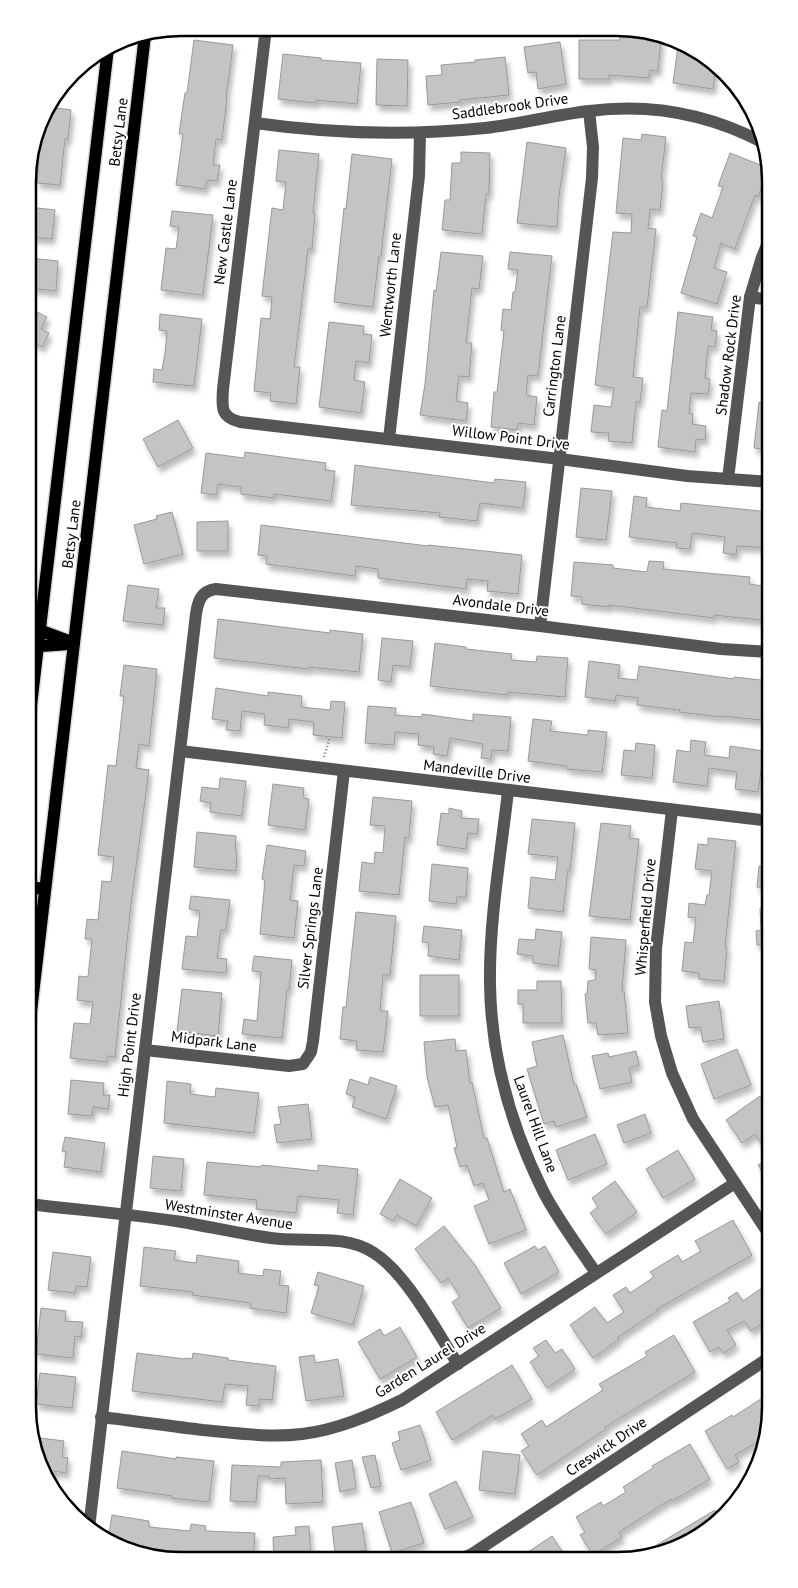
<svg xmlns="http://www.w3.org/2000/svg" width="798" height="1588" viewBox="0 0 798 1588" font-family="'PT Sans',sans-serif">
  <style>
    .building { fill: #c4c4c4; stroke: #999; filter: url(#shadow) }
    .lines { fill: none; stroke-linecap: round; stroke-linejoin: round }
    .major-casing { stroke: #dbdbdb; stroke-width: 15 }
    .path { stroke: #777; stroke-width: 2.5; stroke-dasharray: 1 2.5; stroke-linecap: butt }
    .minor { stroke: #555; stroke-width: 12 }
    .major { stroke: #000; stroke-width: 12 }
    .labels { text-anchor: middle; dominant-baseline: central; stroke-width: 4; stroke-linejoin: round; paint-order: stroke }
    .street-label { font-size: 15px; fill: #000; stroke: #fff }
    .rim { fill: none; stroke: #000; stroke-width: 2.5 }
  </style>
  <defs>
    <filter id="shadow"><feDropShadow dx="3" dy="5.5" stdDeviation="2.5" flood-color="#0004"/></filter>
  </defs>
  <rect width="100%" height="100%" fill="#fff"/>
  <g class="building">
    <polygon points="620,36 661,39 658,71 650,70 649,78 609,75 609,79 579,79 579,40 620,40"/>
    <polygon points="194,40 233,45 226,98 227,98 222,140 216,139 213,165 220,165 217,181 207,180 205,189 176,185 183,134 179,134 182,113 185,93 187,93"/>
    <polygon points="560,42 566,84 538,89 536,72 528,73 524,47"/>
    <polygon points="678,46 716,65 713,89 673,83"/>
    <polygon points="283,54 321,58 321,60 361,63 357,104 316,100 316,103 278,99"/>
    <polygon points="505,57 509,95 460,100 461,102 428,105 426,76 442,75 441,65 475,62 475,60"/>
    <polygon points="377,59 408,60 407,106 376,105"/>
    <polygon points="48,107 71,110 68,139 65,139 60,185 37,183 39,162 29,161 44,113"/>
    <polygon points="642,134 666,137 661,180 663,180 660,210 650,209 648,228 656,229 647,307 640,307 633,377 643,378 640,402 636,402 632,443 608,441 609,433 591,432 594,405 611,407 614,388 595,385 613,232 631,233 632,214 616,213 623,138 641,140"/>
    <polygon points="527,142 566,148 559,196 557,227 517,223"/>
    <polygon points="279,150 319,154 313,213 315,213 312,249 308,249 294,367 300,367 296,404 270,401 271,393 254,391 261,318 270,319 272,297 262,296 272,208 283,210 286,182 276,181"/>
    <polygon points="461,152 490,153 489,194 486,194 482,234 442,230 445,200 450,200 452,163 461,163"/>
    <polygon points="730,153 768,168 768,169 758,197 755,195 735,249 721,243 714,268 727,272 717,304 681,293 697,237 693,236 701,213 712,218 723,187 718,186"/>
    <polygon points="352,154 392,159 381,256 379,256 373,307 334,302 344,208 346,209"/>
    <polygon points="29,207 55,210 52,239 29,237"/>
    <polygon points="172,211 213,215 203,295 161,290 166,248 176,249 179,227 170,226"/>
    <polygon points="441,252 483,256 479,289 472,288 466,343 472,343 469,377 459,376 456,401 468,403 466,421 420,415 425,384 434,290 436,291"/>
    <polygon points="510,252 552,256 538,376 528,375 526,395 537,397 534,425 518,423 517,430 491,427 494,392 497,392 504,331 501,330 503,309 511,310 513,292 515,292 518,270 508,269"/>
    <polygon points="29,258 58,261 56,291 29,288"/>
    <polygon points="29,308 47,317 41,329 49,333 42,347 29,340"/>
    <polygon points="678,312 713,317 711,330 717,331 715,347 708,346 705,378 710,379 708,394 691,393 689,413 693,414 692,424 706,426 705,440 696,439 695,452 658,447 662,410 667,411"/>
    <polygon points="160,314 202,319 194,386 153,382 154,369 162,370 165,353 167,331 159,330"/>
    <polygon points="329,322 364,326 363,334 372,335 369,363 356,361 354,380 365,382 361,413 319,407"/>
    <polygon points="759,402 770,403 770,450 754,448"/>
    <polygon points="178,420 193,448 158,467 143,439"/>
    <polygon points="245,452 326,463 325,470 335,471 331,501 274,494 274,498 241,494 241,487 218,484 216,495 201,493 206,453 244,458"/>
    <polygon points="355,465 494,483 495,479 526,482 523,508 480,503 477,521 439,517 440,513 351,505"/>
    <polygon points="581,488 612,491 606,540 576,537"/>
    <polygon points="634,496 647,498 646,507 680,511 681,503 770,512 770,548 737,546 736,555 723,553 725,537 692,533 690,549 676,548 677,543 629,537"/>
    <polygon points="172,512 183,554 144,564 134,525 157,519 156,516"/>
    <polygon points="228,521 228,551 197,551 197,522"/>
    <polygon points="261,525 428,546 428,545 522,555 518,594 487,591 488,581 467,579 466,589 378,578 378,569 356,566 355,576 266,564 267,556 258,555"/>
    <polygon points="649,561 664,562 663,569 750,577 749,584 770,587 769,621 714,615 714,618 609,605 609,607 582,604 582,597 571,596 574,562 613,565 613,568 647,572"/>
    <polygon points="128,585 159,589 156,608 165,608 163,625 123,621"/>
    <polygon points="218,619 330,633 330,630 363,634 359,672 309,667 309,669 214,658"/>
    <polygon points="382,638 413,641 410,667 393,665 391,682 378,680"/>
    <polygon points="435,643 466,647 466,649 512,654 511,660 536,662 537,656 568,658 565,697 508,692 507,695 430,686"/>
    <polygon points="589,661 620,665 618,678 637,680 639,666 734,679 734,677 770,681 770,721 722,716 722,717 679,712 680,710 637,705 638,698 616,695 615,701 585,697"/>
    <polygon points="124,665 157,669 149,746 139,744 136,768 149,770 131,904 115,1057 107,1056 107,1062 70,1058 74,1023 90,1024 93,1002 77,1000 79,976 88,977 92,939 85,939 87,919 98,920 102,881 111,882 114,857 98,855 108,765 116,766 124,696 120,696"/>
    <polygon points="216,688 268,696 268,692 302,696 301,707 330,710 331,701 345,702 342,738 313,735 314,722 289,719 288,728 264,725 265,714 242,711 240,731 226,730 228,721 212,719"/>
    <polygon points="368,706 396,708 395,715 422,717 422,714 473,721 473,714 511,717 508,751 492,750 491,759 481,758 483,744 450,738 447,756 433,754 434,747 418,745 419,734 395,732 394,745 365,743"/>
    <polygon points="533,719 552,721 550,731 560,732 588,735 588,730 607,732 602,772 567,769 567,766 528,761"/>
    <polygon points="691,740 706,742 704,755 729,758 730,746 764,751 758,792 735,789 737,772 709,768 707,786 673,782 677,750 690,752"/>
    <polygon points="636,743 655,745 652,778 621,775 624,750 635,751"/>
    <polygon points="220,778 246,781 242,816 210,812 211,803 200,801 202,787 219,789"/>
    <polygon points="273,784 304,788 303,798 309,799 305,830 268,825"/>
    <polygon points="373,797 412,801 409,838 405,837 399,895 359,891 362,862 374,864 375,852 383,853 385,826 370,825"/>
    <polygon points="449,808 462,811 461,818 479,819 477,834 468,833 466,849 437,845 441,813 449,814"/>
    <polygon points="532,819 575,823 570,870 568,870 563,912 528,908 531,877 555,880 558,857 528,854"/>
    <polygon points="601,823 631,826 629,838 639,839 630,920 589,916"/>
    <polygon points="197,832 236,836 235,851 237,851 236,871 194,867"/>
    <polygon points="708,838 736,841 725,947 727,947 724,981 699,979 699,973 682,971 685,942 693,943 696,918 688,917 689,903 705,905 707,895 709,895 712,871 695,869 698,844 708,845"/>
    <polygon points="267,845 306,851 304,866 294,865 290,900 298,901 294,938 260,934 265,880 262,879"/>
    <polygon points="432,864 468,868 466,897 457,897 456,904 429,901"/>
    <polygon points="759,866 770,867 770,888 757,887"/>
    <polygon points="191,896 230,900 226,930 221,930 217,958 227,959 226,973 182,969 186,936 197,937 200,911 189,909"/>
    <polygon points="770,907 770,947 763,948 763,945 757,945 756,931 761,930 760,908"/>
    <polygon points="356,912 396,916 390,975 383,975 380,1011 388,1011 383,1052 356,1050 357,1041 340,1039 343,1007 346,1007"/>
    <polygon points="424,926 462,930 459,960 428,956 429,943 422,942"/>
    <polygon points="536,929 562,932 558,966 533,963 533,956 517,954 519,939 535,940"/>
    <polygon points="591,937 626,940 622,991 624,991 628,1033 598,1035 596,1023 588,1023 585,994 587,994 588,981 595,980 596,970 589,969"/>
    <polygon points="254,956 292,960 289,990 287,990 282,1038 242,1034 244,1019 257,1021 261,972 252,971"/>
    <rect x="420" y="975" width="39" height="41"/>
    <polygon points="537,981 561,981 562,1023 523,1023 523,1004 518,1004 518,990 537,990"/>
    <polygon points="182,989 222,993 218,1036 177,1031"/>
    <polygon points="719,1001 724,1039 703,1042 700,1027 689,1028 686,1006"/>
    <polygon points="563,1035 574,1085 576,1084 587,1117 556,1127 554,1121 544,1124 527,1069 537,1066 532,1042"/>
    <polygon points="455,1039 456,1051 466,1050 470,1083 472,1082 484,1138 487,1138 504,1192 510,1189 526,1230 489,1244 474,1206 489,1200 483,1183 474,1186 467,1165 460,1167 454,1148 457,1147 448,1105 435,1107 427,1077 424,1042"/>
    <polygon points="737,1049 751,1085 714,1099 701,1064"/>
    <polygon points="636,1051 639,1065 629,1068 632,1082 600,1089 592,1056 608,1053 609,1057"/>
    <polygon points="370,1077 397,1086 386,1119 352,1107 355,1097 346,1094 350,1079 368,1085"/>
    <polygon points="71,1080 104,1083 103,1095 110,1095 108,1109 93,1107 92,1116 68,1114"/>
    <polygon points="167,1081 191,1084 190,1094 215,1097 216,1088 259,1093 254,1133 164,1123"/>
    <polygon points="760,1096 770,1111 770,1157 755,1134 742,1143 726,1120"/>
    <polygon points="308,1104 312,1139 277,1143 274,1125 281,1124 278,1107"/>
    <polygon points="645,1114 651,1133 624,1143 617,1125"/>
    <polygon points="595,1134 607,1164 568,1180 556,1150"/>
    <polygon points="65,1137 105,1143 101,1172 64,1167 66,1152 62,1151"/>
    <polygon points="678,1150 695,1179 663,1198 646,1169"/>
    <polygon points="153,1156 184,1159 181,1191 150,1188"/>
    <polygon points="770,1158 770,1185 758,1165"/>
    <polygon points="207,1162 261,1167 262,1165 318,1171 318,1165 358,1169 353,1215 337,1213 339,1200 298,1196 296,1213 256,1209 257,1200 204,1195"/>
    <polygon points="400,1179 432,1198 416,1226 397,1215 393,1221 380,1214"/>
    <polygon points="615,1181 637,1212 606,1234 590,1213 598,1207 592,1198"/>
    <polygon points="733,1220 752,1255 657,1309 658,1310 617,1338 619,1339 593,1358 570,1325 595,1307 607,1323 624,1312 613,1295 626,1287 630,1293 654,1277 650,1272 678,1255 682,1262 701,1251 695,1241"/>
    <polygon points="444,1226 475,1265 501,1308 468,1328 452,1302 460,1297 448,1278 441,1283 415,1249"/>
    <polygon points="535,1246 538,1250 545,1246 559,1272 521,1294 504,1263"/>
    <polygon points="144,1247 176,1251 174,1260 196,1263 197,1255 239,1261 238,1273 263,1276 264,1269 281,1271 279,1285 289,1286 286,1313 250,1308 251,1303 192,1295 193,1292 140,1286"/>
    <polygon points="53,1252 91,1257 87,1287 76,1286 75,1293 48,1290"/>
    <polygon points="318,1272 364,1286 353,1325 311,1313 319,1286 314,1285"/>
    <polygon points="766,1285 770,1291 770,1318 751,1331 744,1321 727,1330 736,1345 723,1353 719,1347 710,1352 693,1322 730,1301 728,1298 737,1292 743,1301"/>
    <polygon points="41,1308 66,1311 65,1321 83,1322 81,1337 75,1336 73,1358 36,1354"/>
    <polygon points="400,1327 417,1357 380,1379 358,1342 380,1329 384,1336"/>
    <polygon points="674,1335 695,1372 605,1427 606,1429 537,1475 521,1451 529,1446 521,1434 542,1420 546,1427 603,1390 599,1384 647,1356 645,1352"/>
    <polygon points="546,1340 555,1353 562,1349 575,1369 547,1388 530,1362 539,1356 533,1348"/>
    <polygon points="137,1353 185,1359 185,1358 192,1359 193,1353 228,1358 228,1360 276,1366 272,1400 259,1399 259,1406 246,1405 248,1386 225,1384 222,1402 132,1391"/>
    <polygon points="314,1355 315,1363 338,1359 344,1396 306,1401 299,1357"/>
    <polygon points="512,1365 532,1399 495,1419 493,1415 452,1440 436,1412"/>
    <polygon points="40,1373 76,1377 72,1408 36,1404"/>
    <polygon points="770,1393 770,1417 763,1447 759,1441 735,1455 739,1462 727,1469 705,1431 732,1415 733,1417"/>
    <polygon points="420,1425 431,1460 401,1470 392,1443 400,1440 398,1432"/>
    <polygon points="33,1437 64,1441 62,1457 68,1458 66,1473 54,1471 53,1481 36,1456"/>
    <polygon points="690,1444 710,1479 672,1501 671,1499 619,1532 622,1537 593,1555 580,1535 585,1532 576,1517 601,1502 603,1506 626,1492 623,1487 653,1468 652,1466"/>
    <polygon points="122,1451 176,1459 176,1457 214,1461 209,1502 171,1498 172,1496 117,1488"/>
    <polygon points="483,1451 520,1455 515,1494 479,1490"/>
    <polygon points="375,1455 381,1486 371,1488 362,1457"/>
    <polygon points="321,1460 323,1502 286,1504 285,1478 269,1479 269,1476 258,1476 256,1502 230,1501 232,1465 281,1467 281,1462"/>
    <polygon points="352,1460 356,1488 340,1492 335,1463"/>
    <polygon points="456,1481 473,1517 445,1529 429,1494"/>
    <polygon points="411,1502 424,1543 392,1553 379,1512"/>
    <polygon points="715,1510 720,1518 702,1534 666,1552 635,1558"/>
    <polygon points="112,1515 149,1521 149,1527 190,1531 191,1524 206,1526 205,1531 255,1533 253,1559 177,1559 177,1557 142,1554 122,1549 108,1540"/>
    <polygon points="362,1523 366,1550 349,1553 350,1560 336,1560 332,1527"/>
    <polygon points="309,1526 311,1560 274,1559 273,1537 296,1535 295,1527"/>
    <polygon points="552,1536 568,1560 530,1560 525,1554"/>
  </g>
  <g class="lines">
    <g class="major-casing">
      <g id="major">
        <polyline points="28,626 74,643"/>
        <polyline points="28,647 69,644"/>
        <polyline points="28,731 108,48"/>
        <polyline points="28,887 45,889"/>
        <polyline points="28,1037 145,35"/>
      </g>
    </g>
    <polyline class="path" points="324,757 330,737"/>
    <g class="minor">
      <path d="M266,28L223,389C222,407 220,417 240,422L560,459L687,476L770,482"/>
      <path d="M255,123C333,134 406,136 485,128C520,124 554,115 589,111C651,103 709,114 764,143"/>
      <polyline points="750,297 770,300"/>
      <polyline points="389,439 419,176 420,133"/>
      <polyline points="728,479 750,297 762,257 770,238"/>
      <polyline points="540,626 592,178 593,147 589,111"/>
      <polyline points="180,751 770,821"/>
      <path d="M508,791C501,854 489,920 490,984C491,1056 511,1126 543,1191C558,1220 578,1246 596,1273"/>
      <polyline points="672,810 656,948 655,1002 661,1036 672,1073 693,1119 770,1236"/>
      <polyline points="145,1050 289,1066 303,1064 311,1052 313,1041 344,771"/>
      <path d="M28,1204C79,1210 131,1214 182,1222C211,1227 241,1234 271,1238C304,1243 345,1233 374,1253C407,1274 436,1331 458,1364"/>
      <path d="M101,1417C135,1421 169,1426 203,1430C236,1433 269,1438 302,1434C337,1430 371,1415 402,1400L735,1183"/>
      <path d="M89,1528L196,614C198,601 201,591 216,589L540,626L721,649L770,652"/>
      <polyline points="458,1560 472,1554 770,1357"/>
    </g>
    <use href="#major" class="major"/>
  </g>
  <g class="labels">
    <g class="street-label">
      <text transform="translate(510 106) rotate(-8)">Saddlebrook Drive</text>
      <text transform="translate(118 132) rotate(-83)">Betsy Lane</text>
      <text transform="translate(225 232) rotate(-83)">New Castle Lane</text>
      <text transform="translate(390 285) rotate(-84)">Wentworth Lane</text>
      <text transform="translate(728 355) rotate(-83)">Shadow Rock Drive</text>
      <text transform="translate(554 366) rotate(-83)">Carrington Lane</text>
      <text transform="translate(511 437) rotate(7)">Willow Point Drive</text>
      <text transform="translate(71 534) rotate(-83)">Betsy Lane</text>
      <text transform="translate(501 605) rotate(7)">Avondale Drive</text>
      <text transform="translate(477 771) rotate(7)">Mandeville Drive</text>
      <text transform="translate(645 917) rotate(-85)">Whisperfield Drive</text>
      <text transform="translate(310 928) rotate(-83)">Silver Springs Lane</text>
      <text transform="translate(214 1041) rotate(7)">Midpark Lane</text>
      <text transform="translate(129 1045) rotate(-83)">High Point Drive</text>
      <text transform="translate(536 1124) rotate(70)">Laurel Hill Lane</text>
      <text transform="translate(229 1214) rotate(9)">Westminster Avenue</text>
      <text transform="translate(430 1360) rotate(-32)">Garden Laurel Drive</text>
      <text transform="translate(606 1446) rotate(-34)">Creswick Drive</text>
    </g>
  </g>
  <path d="M0 0H798V1588H0ZM181 36H617A145 145 0 0 1 762 181V1407A145 145 0 0 1 617 1552H181A145 145 0 0 1 36 1407V181A145 145 0 0 1 181 36Z" fill="#fff" fill-rule="evenodd"/>
  <path class="rim" d="M181 36H617A145 145 0 0 1 762 181V1407A145 145 0 0 1 617 1552H181A145 145 0 0 1 36 1407V181A145 145 0 0 1 181 36Z"/>
</svg>
